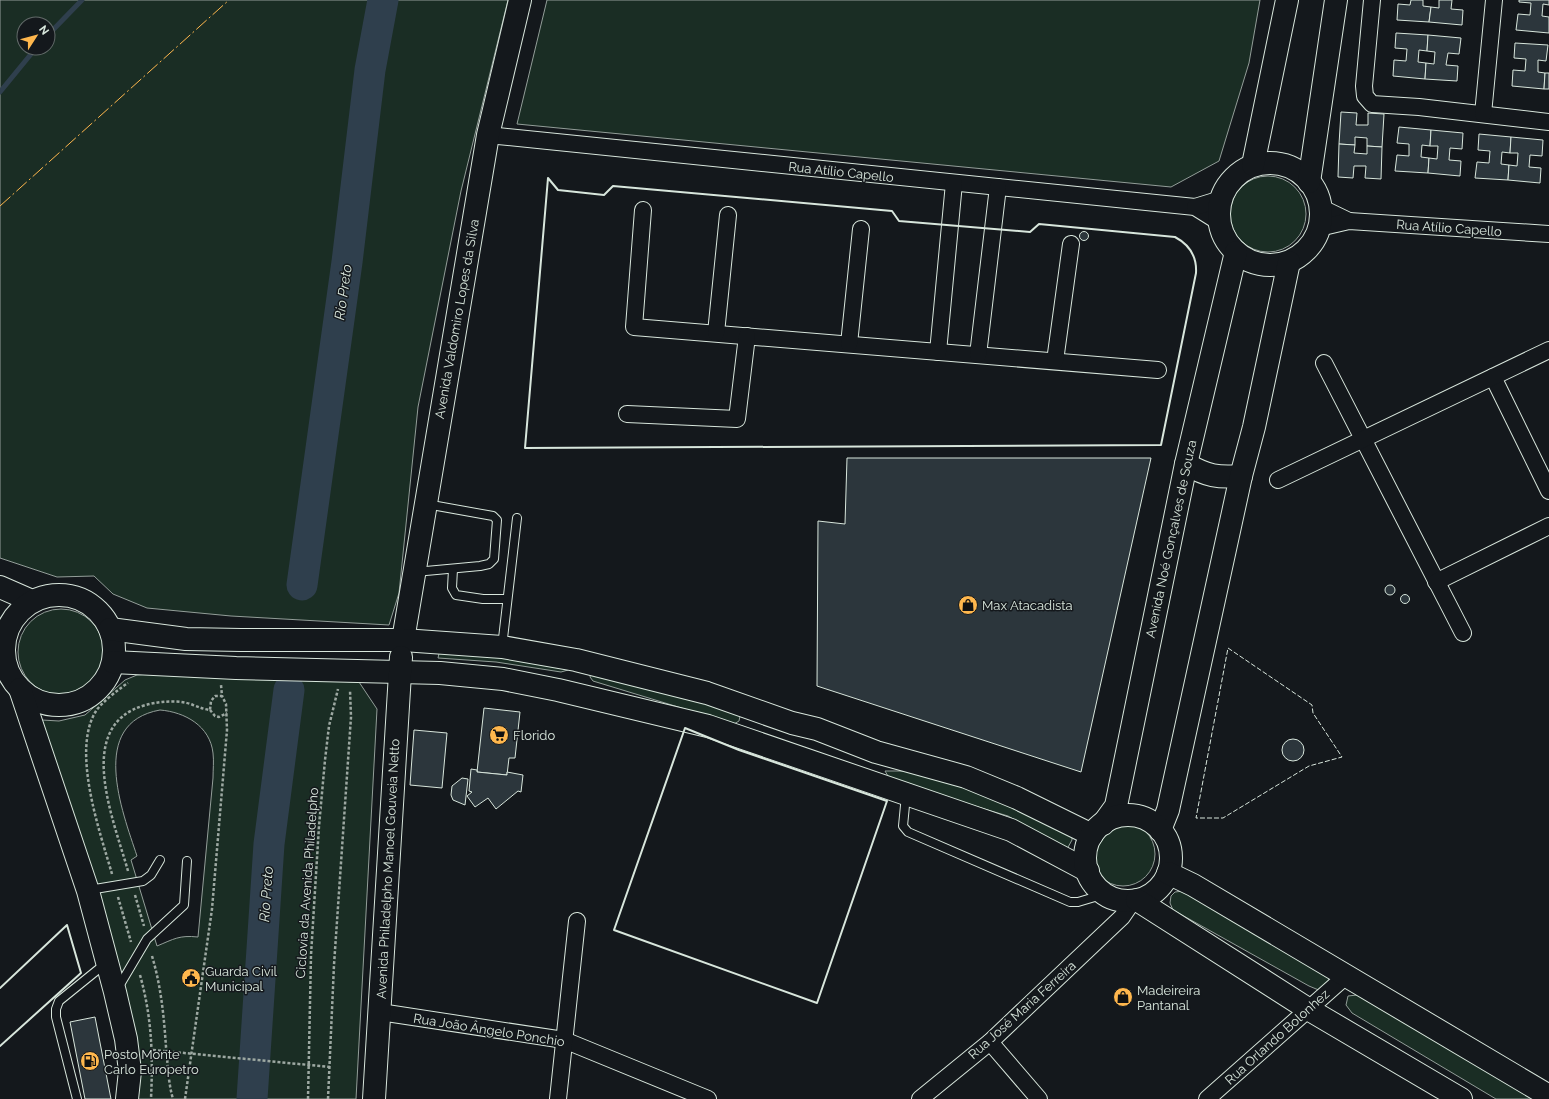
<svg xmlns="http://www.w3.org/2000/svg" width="1549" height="1099" viewBox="0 0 1549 1099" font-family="Raleway,sans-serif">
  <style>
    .green { fill: #1a2d24; stroke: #939e99; fill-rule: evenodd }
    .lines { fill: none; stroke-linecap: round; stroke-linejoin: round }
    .stream { stroke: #2f3f4d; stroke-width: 5 }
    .river { stroke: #2f3f4d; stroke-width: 31 }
    .building { fill: #2c363c; stroke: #d8e6dc }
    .lane-casing { stroke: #d8e6dc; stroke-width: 10 }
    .street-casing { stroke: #d8e6dc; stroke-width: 18 }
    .secondary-casing { stroke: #d8e6dc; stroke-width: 24 }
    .primary-casing { stroke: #d8e6dc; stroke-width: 24 }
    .path { stroke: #9da8a2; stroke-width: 2.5; stroke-dasharray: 3 2; stroke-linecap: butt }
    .lane { stroke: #14181c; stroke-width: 8 }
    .street { stroke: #14181c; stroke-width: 16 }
    .secondary { stroke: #14181c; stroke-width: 22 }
    .primary { stroke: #14181c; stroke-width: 22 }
    .fence { stroke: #d8e6dc; stroke-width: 1; stroke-dasharray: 5 2; stroke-linecap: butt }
    .wall { stroke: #d8e6dc; stroke-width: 2 }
    .power { stroke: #ffb74d; stroke-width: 1; stroke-dasharray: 14 3 2 3; stroke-linecap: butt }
    .labels { text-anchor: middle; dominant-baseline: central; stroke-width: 3; stroke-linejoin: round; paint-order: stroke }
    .street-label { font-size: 13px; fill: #d8e6dc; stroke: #14181c }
    .poi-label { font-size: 13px; fill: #d8e6dc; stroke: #14181c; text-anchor: start }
    .water-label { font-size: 14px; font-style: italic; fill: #d8e6dc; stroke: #14181c }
  </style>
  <rect width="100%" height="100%" fill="#14181c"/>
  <g class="green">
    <path d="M0,0H508L461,191L418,407L399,593L389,625L231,616L147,608L113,594L94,576L57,577L0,558ZM24,24H48V48H24Z"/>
    <polygon points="547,0 1260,0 1249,63 1219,161 1171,187 517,124"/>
    <circle cx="1268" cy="214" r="38"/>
    <circle cx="61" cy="652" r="43"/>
    <polygon points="440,649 568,666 568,670 561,672 496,662 438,658"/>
    <polygon points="591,671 737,710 740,716 739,721 734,724 593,681 590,677"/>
    <path d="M149,674L359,682L377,709L356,1099H135L42,720L59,721L85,715L125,680L137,675ZM160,710C185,712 210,726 213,753C214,761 213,770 213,778L198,937C179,935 174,939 157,946L131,860L137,856C122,811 88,723 160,710Z"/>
    <polygon points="885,771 908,771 1018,804 1072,832 1072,840 1067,849 1008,816 891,781"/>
    <circle cx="1123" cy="854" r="32"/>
    <polygon points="1184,891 1329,976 1329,987 1321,991 1309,986 1173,910 1170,903 1171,896 1175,892"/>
    <polygon points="1357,995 1535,1099 1496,1099 1352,1013 1346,1005 1348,996"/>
  </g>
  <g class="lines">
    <g class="stream">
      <polyline points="48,35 82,0"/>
      <polyline points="0,92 36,48"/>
    </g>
    <g class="river">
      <polyline points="302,585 347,262 370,70 383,0"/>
      <polyline points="252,1099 269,844 289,690"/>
    </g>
  </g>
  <g class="building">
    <polygon points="1411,0 1423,0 1423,6 1431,7 1429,22 1397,20 1398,4 1410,5"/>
    <polygon points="1439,0 1452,0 1451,9 1463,10 1462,25 1429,22 1431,7 1439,8"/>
    <polygon points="1519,0 1549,0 1549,5 1543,4 1542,16 1549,17 1549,33 1516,30 1518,14 1530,15 1531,3 1519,2"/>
    <polygon points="1396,33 1428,35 1427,51 1419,50 1418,62 1426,63 1425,79 1393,76 1394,60 1406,61 1407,49 1395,48"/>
    <polygon points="1428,35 1461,38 1459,54 1448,53 1446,65 1458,66 1457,81 1425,79 1426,63 1434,64 1435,52 1427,51"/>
    <polygon points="1515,43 1548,45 1546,61 1538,60 1538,72 1545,73 1544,89 1512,86 1513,70 1525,71 1526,59 1514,58"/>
    <polygon points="1545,73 1549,73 1549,89 1544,89"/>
    <polygon points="1341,112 1357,113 1356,125 1368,125 1368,113 1384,114 1382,147 1367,146 1367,138 1355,137 1355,145 1339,144"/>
    <polygon points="1399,127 1431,130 1430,146 1422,145 1421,157 1429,158 1428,173 1395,171 1397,155 1409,156 1409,144 1397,143"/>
    <polygon points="1431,130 1463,133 1462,149 1450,148 1449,160 1461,161 1460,176 1428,173 1429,158 1437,159 1438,146 1430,146"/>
    <polygon points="1479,134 1511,137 1510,153 1502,152 1501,164 1509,165 1508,180 1475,178 1477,162 1489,163 1490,151 1478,150"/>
    <polygon points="1511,137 1543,140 1542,156 1530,155 1529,167 1541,168 1540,183 1508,180 1509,165 1517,166 1518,153 1510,153"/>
    <polygon points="1339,144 1355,145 1354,153 1367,154 1367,146 1382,147 1381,179 1365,178 1366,166 1354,166 1353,178 1338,177"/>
    <circle cx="1084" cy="236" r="4.5"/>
    <polygon points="847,458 1151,458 1081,772 817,686 818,521 845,524"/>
    <circle cx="1390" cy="590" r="5"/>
    <circle cx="1405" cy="599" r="4.5"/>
    <polygon points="484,708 520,712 515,758 509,758 507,775 477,772"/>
    <polygon points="414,730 447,733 442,788 410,785"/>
    <circle cx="1293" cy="750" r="11"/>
    <polygon points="471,769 477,770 477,772 507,775 507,772 523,775 521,792 518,791 496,809 488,798 475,807 467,796 472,792 469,791"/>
    <polygon points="462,778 468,779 465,805 453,800 451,795 452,786"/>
    <polygon points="95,1017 111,1099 85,1099 70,1022"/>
  </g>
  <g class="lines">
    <g class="lane-casing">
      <g id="lane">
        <polyline points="453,569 452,588 456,595 483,599 507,599"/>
        <polyline points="415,572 480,566 489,564 494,559 497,520 493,516 426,504"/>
        <polyline points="502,647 517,518"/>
        <polyline points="906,795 903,826 908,832 1070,902 1078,902 1105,894"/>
        <polyline points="89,890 143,881 151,875 160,860"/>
        <polyline points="118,988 147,939 184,905 187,861"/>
        <polyline points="77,1099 56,1017 56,1009 59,1001 106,963"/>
      </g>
    </g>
    <g class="street-casing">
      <g id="street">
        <polyline points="1372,0 1364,86 1365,96 1372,104 1419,107 1549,122"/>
        <polyline points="1483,114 1494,0"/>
        <polyline points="488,135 1195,207 1219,222"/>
        <polyline points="1195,207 1221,199"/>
        <polyline points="1320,207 1349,221"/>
        <polyline points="643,210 634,327 1158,370"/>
        <polyline points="1319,228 1349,221 1549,234"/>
        <polyline points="716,333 728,215"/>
        <polyline points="849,344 861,229"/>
        <polyline points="938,352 954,183"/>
        <polyline points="978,355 998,187"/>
        <polyline points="1055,361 1071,244"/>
        <polyline points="1324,363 1463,633"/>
        <polyline points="1493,377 1549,491"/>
        <polyline points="627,414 737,419 747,336"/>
        <polyline points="1278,480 1549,350"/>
        <polyline points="1436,582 1549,526"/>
        <polyline points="380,1012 564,1040 708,1099"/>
        <polyline points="990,1042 1039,1099"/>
        <polyline points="558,1099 577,921"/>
        <polyline points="920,1099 990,1042 1122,917 1133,901"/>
        <polyline points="1207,1099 1346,976"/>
      </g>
    </g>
    <g class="secondary-casing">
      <g id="secondary">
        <circle cx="1270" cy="214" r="51"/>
        <polyline points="1253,165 1287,0"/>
        <polyline points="1309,182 1336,0"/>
        <path d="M1186,464C1207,476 1218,478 1241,476"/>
        <polyline points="403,640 488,135 520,0"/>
        <polyline points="1103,824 1116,806 1186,464 1236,252"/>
        <polyline points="1160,830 1168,810 1241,476 1254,427 1289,262"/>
      </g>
    </g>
    <g class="primary-casing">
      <g id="primary">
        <polyline points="0,587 32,601"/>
        <circle cx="59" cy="650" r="55"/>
        <polyline points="110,629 186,639 241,640 403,640 502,647 576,660 707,693 792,723 817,729 876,752 966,777 1017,798 1092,835"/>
        <polyline points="113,662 236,668 440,673 503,679 558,690 708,726 1011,830 1088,871"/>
        <polyline points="20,689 88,891 115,992 126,1039 130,1071 127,1099"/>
        <circle cx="1128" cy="858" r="43"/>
        <polyline points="1168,873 1193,885 1549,1096"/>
        <polyline points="1137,900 1308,1009 1461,1099"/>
        <polyline points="374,1099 401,657"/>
      </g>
    </g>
    <g class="path">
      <polyline points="210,710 215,716 219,717 227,713"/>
      <path d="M128,871C112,814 68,712 162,702C172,701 184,701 193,705C199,707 203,709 210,710L211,701L215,696H222L221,685"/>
      <path d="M112,874C100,832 71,751 96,711C101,703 120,688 128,683"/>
      <polyline points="135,895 144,926"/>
      <polyline points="118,897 131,942"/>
      <path d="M152,956C161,986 164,1017 166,1047C168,1065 168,1082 173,1099"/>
      <path d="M140,975C152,1018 153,1055 151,1099"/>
      <polyline points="153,1050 330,1067"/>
      <polyline points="185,1099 212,909 227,730 226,704 222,696"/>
      <polyline points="308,1099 311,955 319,826 325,760 329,726 338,689"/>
      <polyline points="328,1099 334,965 351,717 350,690"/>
    </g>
    <use href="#lane" class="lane"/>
    <use href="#street" class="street"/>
    <use href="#secondary" class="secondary"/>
    <use href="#primary" class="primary"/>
    <polygon class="fence" points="1228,648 1312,705 1313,713 1342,757 1309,766 1223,818 1196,818"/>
    <g class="wall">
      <path d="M548,178L558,190L604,195L613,186L892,211L899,221L1030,232L1039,224L1175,237C1190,245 1197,256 1196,273L1161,445L525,448Z"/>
      <polygon points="685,728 739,750 887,801 817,1003 614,930"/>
      <polyline points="0,988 67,925 81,973 0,1046"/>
    </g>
    <polyline class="power" points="0,206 229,0"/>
  </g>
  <defs>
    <g id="shop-disc" transform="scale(1)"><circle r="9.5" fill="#ffb74d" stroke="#14181c"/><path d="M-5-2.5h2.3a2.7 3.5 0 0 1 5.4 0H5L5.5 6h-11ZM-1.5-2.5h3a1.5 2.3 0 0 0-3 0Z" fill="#111"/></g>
    <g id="supermarket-disc" transform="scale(1)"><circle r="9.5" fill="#ffb74d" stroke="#14181c"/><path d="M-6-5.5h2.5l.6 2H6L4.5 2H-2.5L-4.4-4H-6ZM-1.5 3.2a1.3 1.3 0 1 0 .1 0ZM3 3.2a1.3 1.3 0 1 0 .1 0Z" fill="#111"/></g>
    <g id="civic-disc" transform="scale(1)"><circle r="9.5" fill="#ffb74d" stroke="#14181c"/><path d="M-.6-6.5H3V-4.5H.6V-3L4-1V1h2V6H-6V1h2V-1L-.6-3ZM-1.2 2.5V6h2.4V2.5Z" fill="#111"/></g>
    <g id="fuel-disc" transform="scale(1)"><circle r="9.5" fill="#ffb74d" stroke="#14181c"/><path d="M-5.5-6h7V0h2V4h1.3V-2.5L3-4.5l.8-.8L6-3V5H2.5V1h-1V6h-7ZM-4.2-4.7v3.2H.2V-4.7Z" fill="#111"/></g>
  </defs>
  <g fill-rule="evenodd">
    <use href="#shop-disc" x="968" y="605"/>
    <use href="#supermarket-disc" x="499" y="735"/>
    <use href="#civic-disc" x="191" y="978"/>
    <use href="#shop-disc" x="1123" y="997"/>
    <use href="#fuel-disc" x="90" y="1061"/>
  </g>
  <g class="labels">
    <g class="street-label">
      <text transform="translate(841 172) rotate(6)">Rua Atílio Capello</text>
      <text transform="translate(1449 228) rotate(4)">Rua Atílio Capello</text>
      <text transform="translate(457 319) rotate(-80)">Avenida Valdomiro Lopes da Silva</text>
      <text transform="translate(1171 539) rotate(-78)">Avenida Noé Gonçalves de Souza</text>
      <text transform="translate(388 869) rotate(-87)">Avenida Philadelpho Manoel Gouveia Netto</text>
      <text transform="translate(307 883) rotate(-86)">Ciclovia da Avenida Philadelpho</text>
      <text transform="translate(1022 1010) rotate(-42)">Rua José Maria Ferreira</text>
      <text transform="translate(489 1030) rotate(9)">Rua João Ângelo Ponchio</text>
      <text transform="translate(1277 1037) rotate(-42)">Rua Orlando Bolonhez</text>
    </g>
    <g class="poi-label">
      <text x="982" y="605">Max Atacadista</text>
      <text x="513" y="735">Florido</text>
      <text x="205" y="971">Guarda Civil<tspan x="205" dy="15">Municipal</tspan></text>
      <text x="1137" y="990">Madeireira<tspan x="1137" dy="15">Pantanal</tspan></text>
      <text x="104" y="1054">Posto Monte<tspan x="104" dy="15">Carlo Europetro</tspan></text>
    </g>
    <g class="water-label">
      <text transform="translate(343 292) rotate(-82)">Rio Preto</text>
      <text transform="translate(266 894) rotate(-86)">Rio Preto</text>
    </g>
  </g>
  <g transform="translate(36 36) rotate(54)"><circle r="19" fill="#14181c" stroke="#626a69"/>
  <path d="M0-3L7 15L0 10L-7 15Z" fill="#ffb74d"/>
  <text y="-6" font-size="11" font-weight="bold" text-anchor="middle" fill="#d8e6dc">N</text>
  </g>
</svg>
